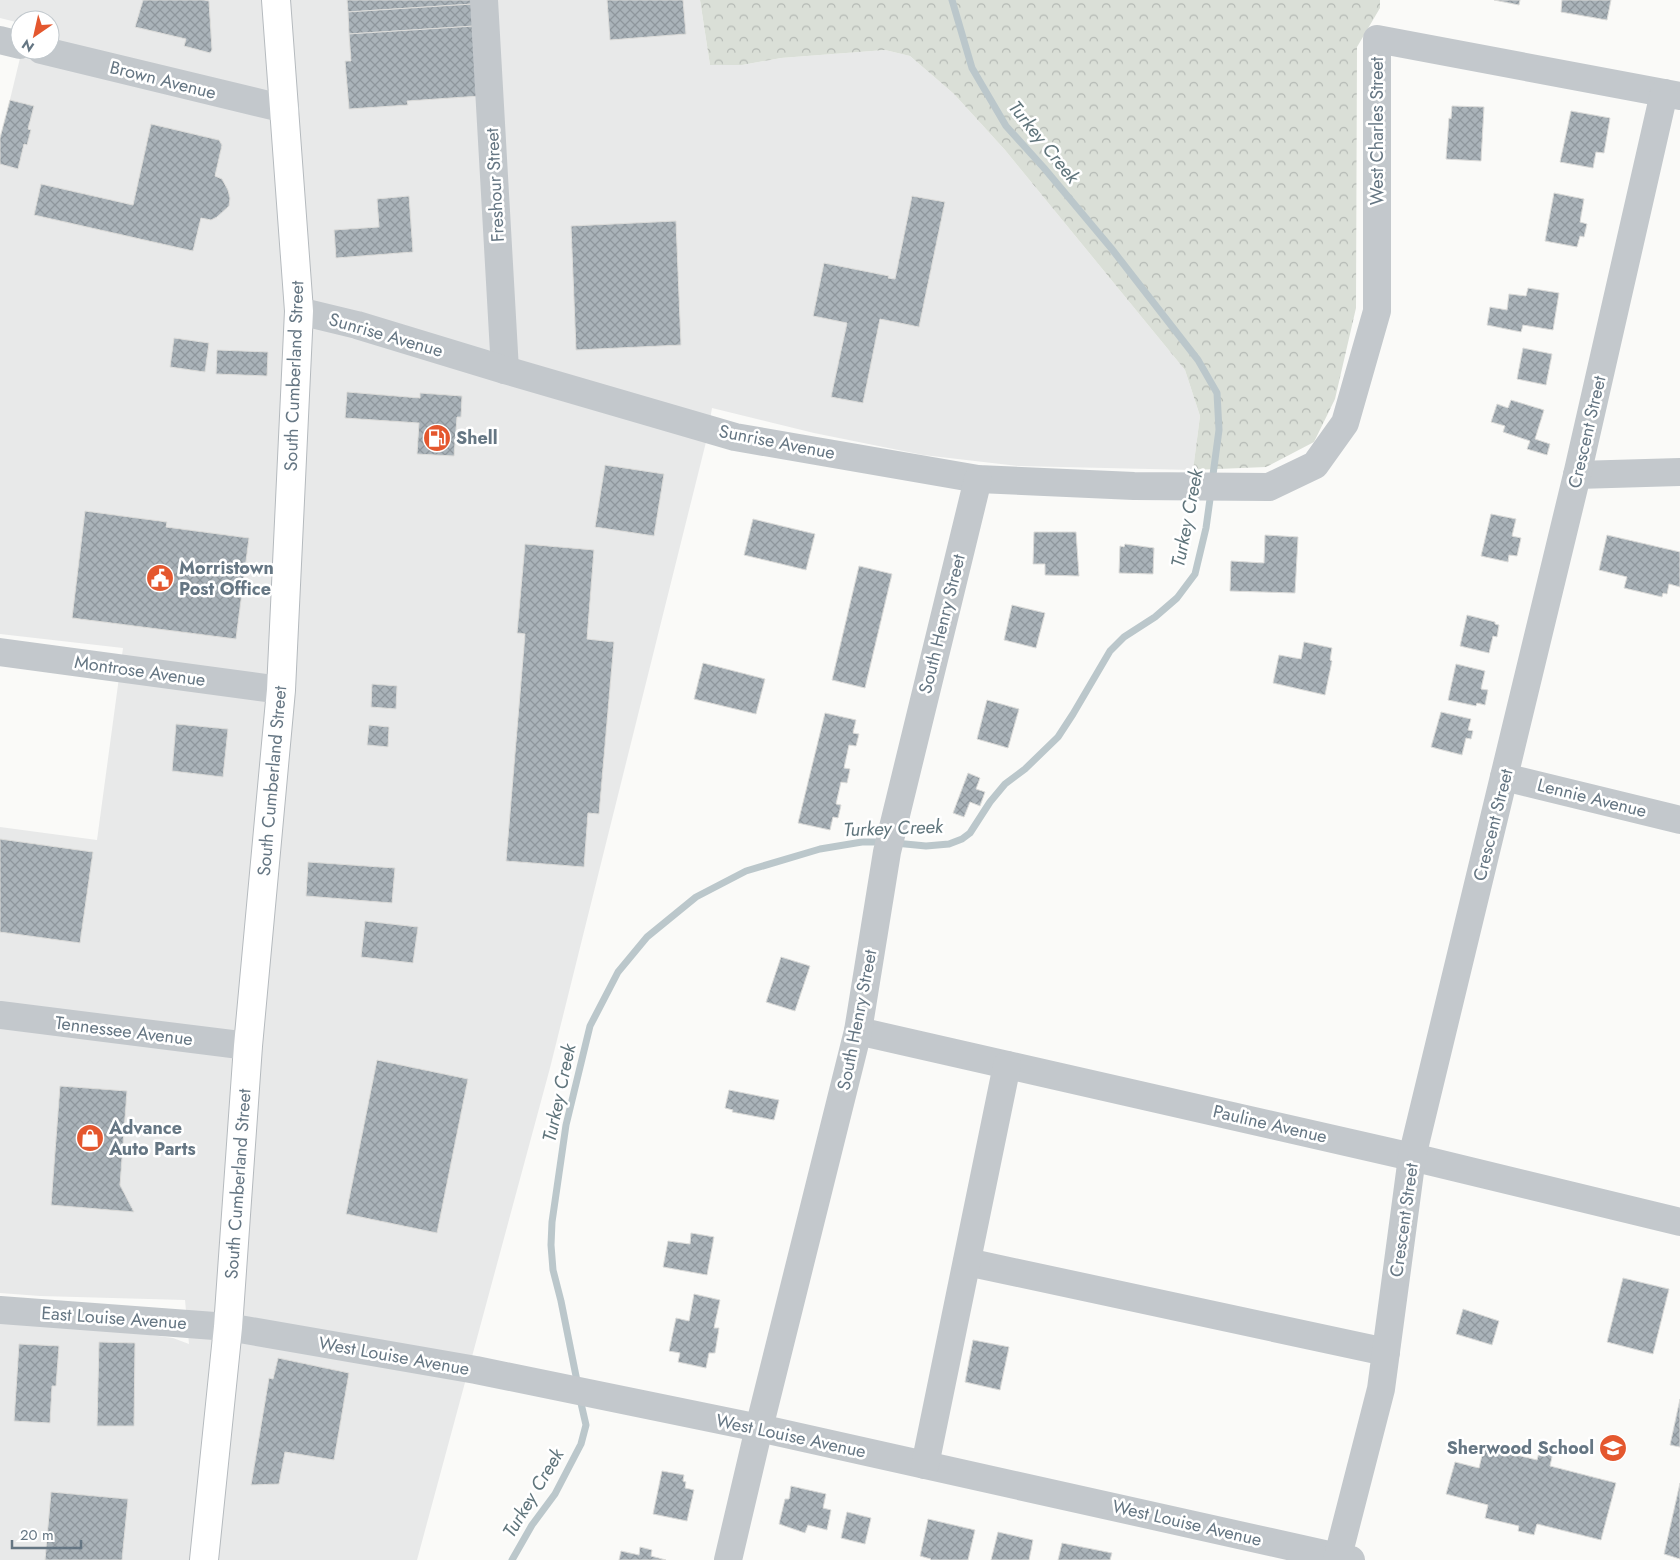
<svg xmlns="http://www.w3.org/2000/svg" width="1680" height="1560" viewBox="0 0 1680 1560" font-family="Jost,sans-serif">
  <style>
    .built { fill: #e8e9e9 }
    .forest { fill: url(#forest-crowns) }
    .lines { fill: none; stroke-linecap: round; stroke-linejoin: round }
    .stream { stroke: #bbc7cb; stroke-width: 7 }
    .building { fill: url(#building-cross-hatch); stroke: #dcdcda }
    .major-casing { stroke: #b5babe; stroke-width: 30 }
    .minor { stroke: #c3c8cc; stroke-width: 28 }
    .major { stroke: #fff; stroke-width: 28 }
    .labels { text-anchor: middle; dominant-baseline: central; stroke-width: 5; stroke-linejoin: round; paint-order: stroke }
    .street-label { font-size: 18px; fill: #657683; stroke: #fff }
    .poi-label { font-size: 18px; font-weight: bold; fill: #657683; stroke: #fff; text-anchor: start }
    .water-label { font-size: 19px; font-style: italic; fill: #60757c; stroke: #fff }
  </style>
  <defs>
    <pattern id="forest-crowns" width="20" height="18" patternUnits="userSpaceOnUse" patternTransform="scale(1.25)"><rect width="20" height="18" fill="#dadfd7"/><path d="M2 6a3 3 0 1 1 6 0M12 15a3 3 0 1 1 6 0" fill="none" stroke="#b4b9b4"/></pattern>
    <pattern id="building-cross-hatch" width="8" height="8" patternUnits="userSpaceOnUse" patternTransform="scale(1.25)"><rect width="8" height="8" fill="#aab3b9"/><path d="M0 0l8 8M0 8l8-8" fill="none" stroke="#8e969c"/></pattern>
  </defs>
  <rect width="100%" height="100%" fill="#fafaf8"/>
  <polygon class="built" points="0,0 700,0 710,65 742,65 781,58 885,50 910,56 954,94 1005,150 1185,370 1200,416 1193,470 1019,466 923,455 814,433 712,408 707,438 550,1068 417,1560 0,1560 0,1322 128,1332 173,1338 189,1344 185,1300 40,1296 0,1293 0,827 97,840 123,648 0,634 0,141 21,54 50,50 50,20 20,20 20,23 0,18"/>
  <polygon class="forest" points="700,0 1380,0 1380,8 1357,47 1356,308 1335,399 1314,442 1266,467 1193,470 1200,416 1185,370 1005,150 954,94 910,56 885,50 781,58 742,65 710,65"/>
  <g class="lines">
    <g class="stream">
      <polyline points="952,0 972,68 1006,126 1044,168 1111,248 1198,360 1217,393 1219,430 1212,482"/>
      <polyline points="895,843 926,846 949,844 962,839 970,833 990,802 1005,784 1025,769 1058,737 1073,714 1110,651 1124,637 1155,617 1177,598 1195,574 1206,528 1211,492"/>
      <polyline points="578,1386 561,1301 553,1270 551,1245 552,1222 566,1125 590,1026 618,972 647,937 696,897 746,871 820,849 862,842 885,842"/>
      <polyline points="512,1560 532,1525 555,1494 581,1444 586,1425 580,1399"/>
    </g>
  </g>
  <g class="building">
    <polygon points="143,0 204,0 209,1 212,50 210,53 184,46 186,39 135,27"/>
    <polygon points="347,0 473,0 473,4 348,12"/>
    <polygon points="607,0 683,0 686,34 610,40"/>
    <polygon points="1494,0 1520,0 1519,5"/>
    <polygon points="1562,0 1611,0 1607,20 1561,12"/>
    <polygon points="473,4 475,26 349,34 348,12"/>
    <polygon points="475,26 480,96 407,101 408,105 349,109 345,61 351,61 349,34"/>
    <polygon points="10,100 34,106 28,129 31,130 27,145 24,144 18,169 0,164 0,138"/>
    <polygon points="1452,106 1484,107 1481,161 1446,159 1449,118 1451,119"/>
    <polygon points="1571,111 1610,118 1604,153 1596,152 1593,168 1560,162"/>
    <polygon points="151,124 219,140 222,145 215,176 222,179 228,190 230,198 229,206 217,217 211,220 201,218 193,251 34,215 41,184 133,205"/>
    <polygon points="1554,193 1584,199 1580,222 1587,224 1584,237 1580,236 1577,247 1545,241"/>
    <polygon points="409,196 413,252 336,258 334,230 379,227 377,199"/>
    <polygon points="912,196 945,202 919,327 880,319 863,403 831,397 847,323 813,316 824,263 889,276 888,278 895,279"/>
    <polygon points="676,221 681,345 576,350 571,226"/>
    <polygon points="1528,288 1559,293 1553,330 1523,325 1521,332 1487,325 1490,307 1507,310 1509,294 1526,296"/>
    <polygon points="174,338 209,343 205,372 170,367"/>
    <polygon points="1523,348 1552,354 1546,385 1517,379"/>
    <polygon points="217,350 268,352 267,376 216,374"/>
    <polygon points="347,392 420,398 420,393 462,396 461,417 457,417 454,456 417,454 419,423 345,418"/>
    <polygon points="1511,400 1544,410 1535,439 1550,444 1547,455 1527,449 1530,441 1503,432 1505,426 1491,422 1497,404 1508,408"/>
    <polygon points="605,465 664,474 654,536 595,527"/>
    <polygon points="85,511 167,522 166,527 249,538 236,639 72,618"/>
    <polygon points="1491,514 1516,519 1512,536 1521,538 1517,556 1509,555 1508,562 1481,556"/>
    <polygon points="753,519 815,534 806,570 744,555"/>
    <polygon points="1034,532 1076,532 1079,576 1045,575 1045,564 1033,564"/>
    <polygon points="1265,535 1298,537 1295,593 1230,591 1231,561 1264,563"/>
    <polygon points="1607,535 1680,552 1680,587 1669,584 1667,594 1663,593 1662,597 1624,588 1627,577 1599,570"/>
    <polygon points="525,544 594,550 587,639 614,642 599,814 588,813 584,867 506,861 525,634 517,633"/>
    <polygon points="1125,544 1154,548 1153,574 1119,573 1120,546 1124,547"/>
    <polygon points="859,566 892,574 865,688 832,680"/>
    <polygon points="1012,605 1045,613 1036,648 1004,640"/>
    <polygon points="1467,615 1495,622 1495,624 1499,625 1497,637 1493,636 1489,653 1460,646"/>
    <polygon points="1304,642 1332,648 1330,660 1332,661 1325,695 1273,683 1279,655 1301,659"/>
    <polygon points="703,663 765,679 756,714 694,699"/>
    <polygon points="1456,664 1485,671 1481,689 1488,690 1485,705 1477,703 1476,706 1448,700"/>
    <polygon points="372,684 397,686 396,709 371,707"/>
    <polygon points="987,700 1019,709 1008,748 977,739"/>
    <polygon points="1441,712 1471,719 1468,730 1473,731 1471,739 1466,738 1462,755 1431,747"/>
    <polygon points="825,713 856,720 853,733 859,734 856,746 849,745 844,768 850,769 847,783 841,782 836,804 841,805 838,818 833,817 830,830 798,823"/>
    <polygon points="176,724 228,729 223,777 172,771"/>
    <polygon points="369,725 389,727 388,747 367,745"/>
    <polygon points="968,773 980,778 976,789 985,792 980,806 970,802 964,817 953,813"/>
    <polygon points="0,839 93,852 80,943 0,932"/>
    <polygon points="308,862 395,868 392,903 306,896"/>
    <polygon points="365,921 418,927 413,963 361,957"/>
    <polygon points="781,957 810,966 795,1011 766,1002"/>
    <polygon points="377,1060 468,1079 437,1233 346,1214"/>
    <polygon points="60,1086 127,1091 120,1185 134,1212 51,1205"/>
    <polygon points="729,1090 779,1100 774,1120 732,1112 733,1110 725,1108"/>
    <polygon points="691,1233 714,1237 707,1275 663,1267 668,1241 690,1244"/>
    <polygon points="1623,1278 1669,1289 1653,1354 1607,1342"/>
    <polygon points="694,1294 720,1300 714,1328 719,1328 715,1353 709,1353 706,1368 678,1362 680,1353 669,1351 676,1318 689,1321"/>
    <polygon points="1463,1309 1499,1321 1492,1345 1456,1334"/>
    <polygon points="973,1340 1009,1347 1000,1390 965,1382"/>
    <polygon points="99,1342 135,1343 134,1426 97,1426"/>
    <polygon points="19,1344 59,1346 56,1386 52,1386 50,1423 14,1421"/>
    <polygon points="278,1358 349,1373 334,1460 285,1452 279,1484 251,1485 269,1378 273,1379"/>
    <polygon points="1680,1399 1680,1447 1670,1445"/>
    <polygon points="1484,1447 1537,1460 1540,1449 1553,1452 1550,1466 1616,1483 1601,1540 1537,1524 1534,1535 1518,1531 1519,1526 1485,1518 1488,1505 1446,1494 1455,1462 1479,1468"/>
    <polygon points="662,1471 684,1475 683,1481 686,1482 685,1488 694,1490 687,1521 653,1514"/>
    <polygon points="1680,1483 1680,1559 1664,1554"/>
    <polygon points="791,1486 826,1494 823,1508 831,1510 827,1530 808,1525 805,1533 779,1524 785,1499 789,1499"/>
    <polygon points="51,1492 128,1499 122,1560 45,1560"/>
    <polygon points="847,1512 871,1518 865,1544 841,1538"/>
    <polygon points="928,1519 975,1530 968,1560 930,1560 931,1559 920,1556"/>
    <polygon points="998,1532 1033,1540 1029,1560 991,1560"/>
    <polygon points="1062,1543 1112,1553 1110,1560 1058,1560"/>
    <polygon points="640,1547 652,1550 651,1556 666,1560 619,1560 621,1551 639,1555"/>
  </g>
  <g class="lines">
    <g class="major-casing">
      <polyline id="major" points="204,1560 228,1327 248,1046 281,690 299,311 276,0"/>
    </g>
    <g class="minor">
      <polyline points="484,0 505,370"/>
      <polyline points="0,40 20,45"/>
      <polyline points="41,50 285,109"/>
      <polyline points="299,311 357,325 505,370 735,437 978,479 1134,486 1269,487 1315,465 1345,423 1377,311 1377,39 1680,96"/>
      <polyline points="1577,475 1680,472"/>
      <polyline points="0,652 281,690"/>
      <polyline points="1504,777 1680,820"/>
      <polyline points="0,1015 248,1046"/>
      <polyline points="858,1031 1412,1157 1680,1222"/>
      <polyline points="967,1262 1386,1352"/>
      <polyline points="0,1310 228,1327 476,1370 759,1428 1351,1560"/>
      <polyline points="925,1465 1007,1065"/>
      <polyline points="728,1560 759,1428 858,1031 887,852 978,479"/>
      <polyline points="1337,1560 1381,1389 1412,1157 1577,475 1664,93"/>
    </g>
    <use href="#major" class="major"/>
  </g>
  <defs>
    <g id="fuel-disc" transform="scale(1.4375)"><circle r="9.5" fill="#e4572e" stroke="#fff"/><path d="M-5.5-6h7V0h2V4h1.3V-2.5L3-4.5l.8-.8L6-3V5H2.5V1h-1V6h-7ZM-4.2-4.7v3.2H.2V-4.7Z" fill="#fff"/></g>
    <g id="civic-disc" transform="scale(1.4375)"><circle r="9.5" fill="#e4572e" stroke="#fff"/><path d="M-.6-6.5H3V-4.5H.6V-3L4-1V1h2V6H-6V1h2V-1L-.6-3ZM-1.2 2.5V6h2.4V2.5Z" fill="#fff"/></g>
    <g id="shop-disc" transform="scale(1.4375)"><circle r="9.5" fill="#e4572e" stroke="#fff"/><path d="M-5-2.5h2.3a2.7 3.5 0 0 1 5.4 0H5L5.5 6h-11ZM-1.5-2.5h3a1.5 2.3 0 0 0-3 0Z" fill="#fff"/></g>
    <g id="school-disc" transform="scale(1.4375)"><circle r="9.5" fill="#e4572e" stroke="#fff"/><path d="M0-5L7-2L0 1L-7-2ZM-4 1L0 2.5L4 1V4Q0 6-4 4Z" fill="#fff"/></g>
  </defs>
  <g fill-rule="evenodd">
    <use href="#fuel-disc" x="437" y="438"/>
    <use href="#civic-disc" x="160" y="578"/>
    <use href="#shop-disc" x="90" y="1138"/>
    <use href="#school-disc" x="1613" y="1448"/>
  </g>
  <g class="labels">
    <g class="street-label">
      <text transform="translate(163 80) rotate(14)">Brown Avenue</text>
      <text transform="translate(1377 131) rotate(-90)">West Charles Street</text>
      <text transform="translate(495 185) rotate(-93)">Freshour Street</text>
      <text transform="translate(386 335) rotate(16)">Sunrise Avenue</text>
      <text transform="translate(294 376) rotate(-88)">South Cumberland Street</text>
      <text transform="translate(1587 432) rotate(-77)">Crescent Street</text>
      <text transform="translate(777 442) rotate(11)">Sunrise Avenue</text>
      <text transform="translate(942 624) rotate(-76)">South Henry Street</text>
      <text transform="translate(140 671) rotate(8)">Montrose Avenue</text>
      <text transform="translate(272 781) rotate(-85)">South Cumberland Street</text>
      <text transform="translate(1592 798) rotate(14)">Lennie Avenue</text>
      <text transform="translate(1493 825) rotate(-76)">Crescent Street</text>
      <text transform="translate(857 1020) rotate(-79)">South Henry Street</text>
      <text transform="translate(124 1031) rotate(7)">Tennessee Avenue</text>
      <text transform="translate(1270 1124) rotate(13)">Pauline Avenue</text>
      <text transform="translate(238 1184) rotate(-86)">South Cumberland Street</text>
      <text transform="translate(1404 1220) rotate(-82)">Crescent Street</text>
      <text transform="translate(114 1318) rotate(4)">East Louise Avenue</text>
      <text transform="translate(394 1356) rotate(10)">West Louise Avenue</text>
      <text transform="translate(791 1436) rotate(12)">West Louise Avenue</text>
      <text transform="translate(1187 1523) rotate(13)">West Louise Avenue</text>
    </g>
    <g class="poi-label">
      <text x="456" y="438">Shell</text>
      <text x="179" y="568">Morristown<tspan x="179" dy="21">Post Office</tspan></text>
      <text x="109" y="1128">Advance<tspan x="109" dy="21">Auto Parts</tspan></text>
      <text x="1594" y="1448" text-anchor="end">Sherwood School</text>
    </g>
    <g class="water-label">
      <text transform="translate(1044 142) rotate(51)">Turkey Creek</text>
      <text transform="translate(1187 518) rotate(-79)">Turkey Creek</text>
      <text transform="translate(893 828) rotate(-2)">Turkey Creek</text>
      <text transform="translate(559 1093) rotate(-78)">Turkey Creek</text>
      <text transform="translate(533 1493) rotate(-59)">Turkey Creek</text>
    </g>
  </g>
  <g transform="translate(35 35) rotate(214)"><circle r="24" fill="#ffffff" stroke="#c1c8cd"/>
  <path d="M0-4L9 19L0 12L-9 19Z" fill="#e4572e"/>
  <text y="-8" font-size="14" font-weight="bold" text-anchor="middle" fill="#657683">N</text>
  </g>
  <path d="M12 1540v8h69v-8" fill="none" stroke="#657683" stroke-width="2.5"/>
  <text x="20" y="1540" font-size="15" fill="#657683" stroke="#ffffff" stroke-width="4" paint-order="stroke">20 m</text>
</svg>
